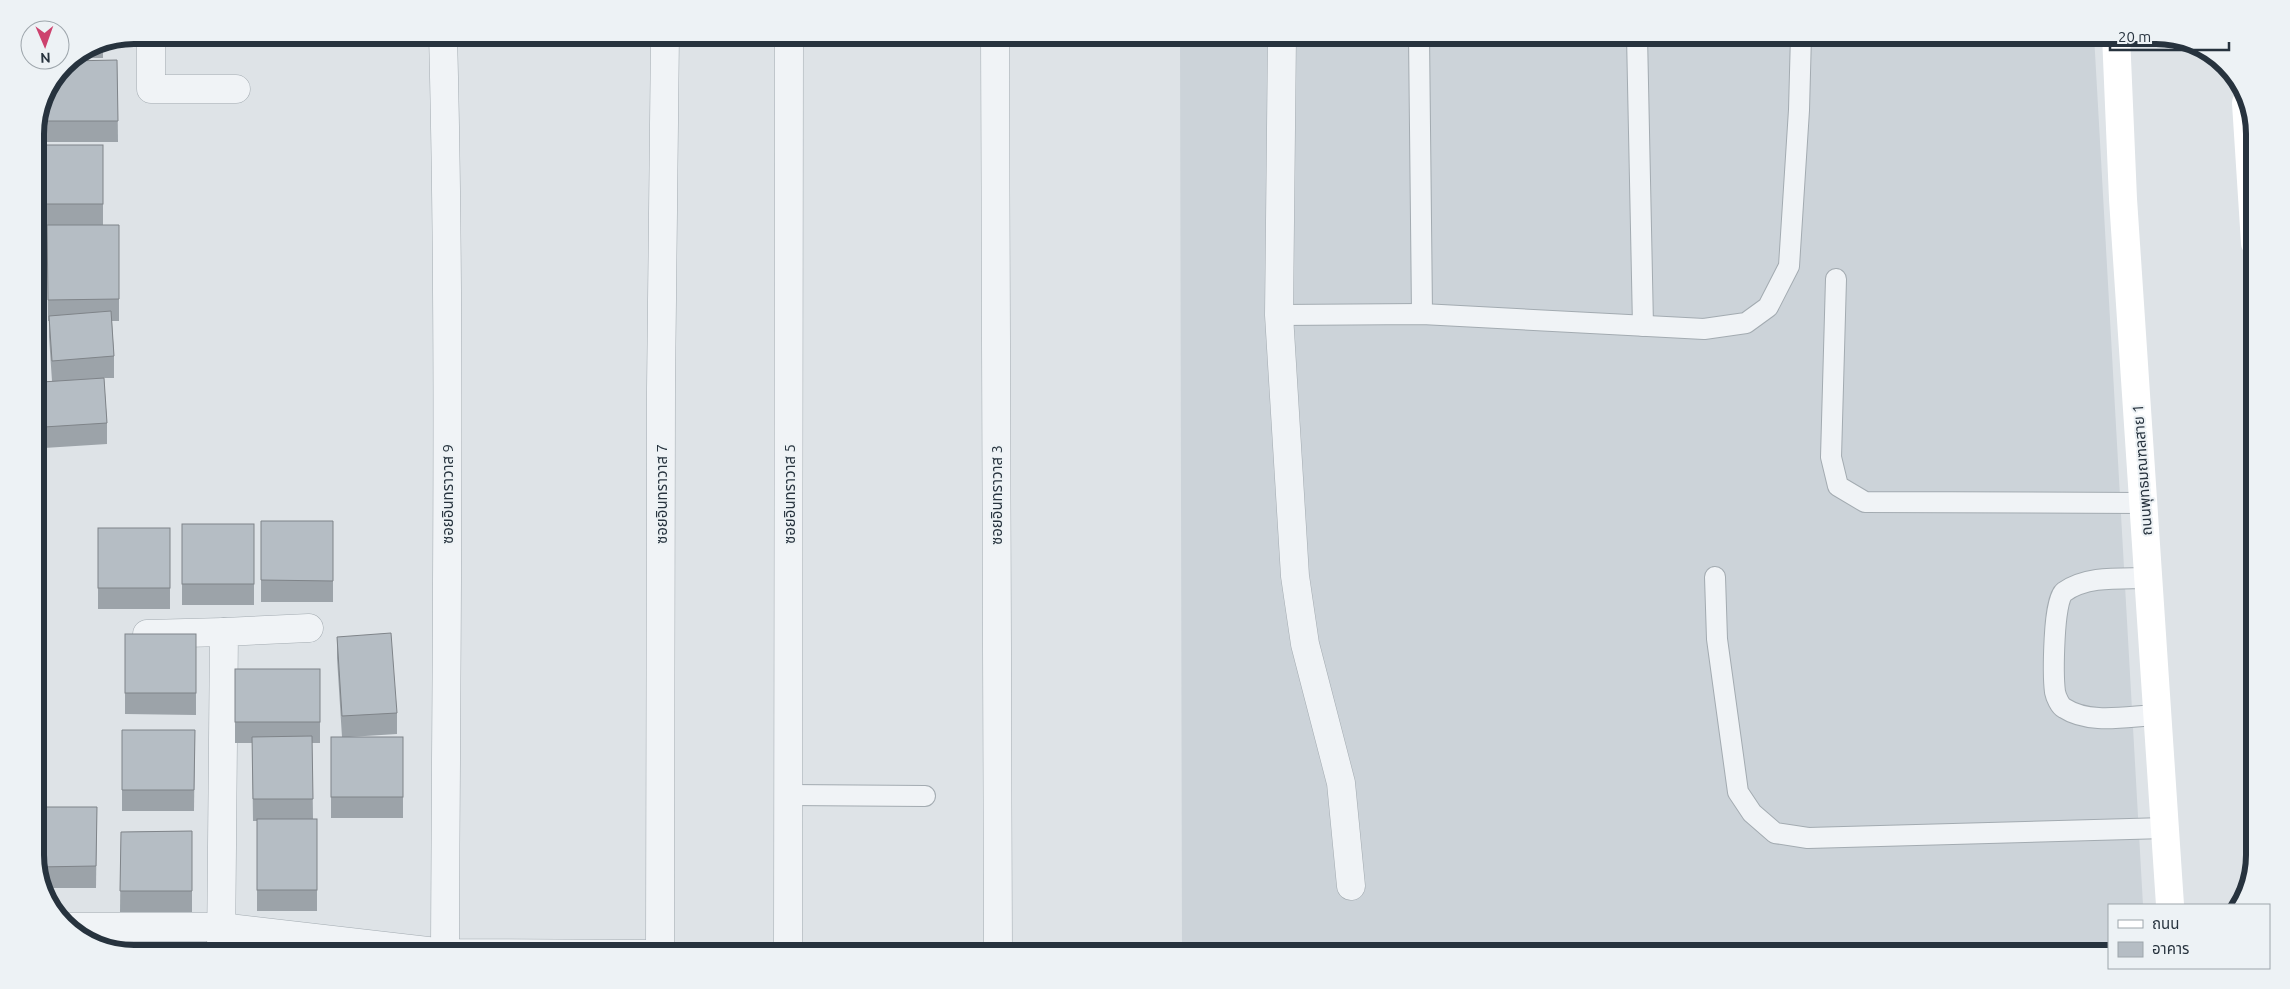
<svg xmlns="http://www.w3.org/2000/svg" width="2290" height="989" viewBox="0 0 2290 989" font-family="Ubuntu,'Noto Sans Thai',sans-serif">
  <style>
    .built { fill: #ccd3d9 }
    .lines { fill: none; stroke-linecap: round; stroke-linejoin: round }
    .service-casing { stroke: #a3abb1; stroke-width: 22 }
    .minor-casing { stroke: #a3abb1; stroke-width: 29 }
    .service { stroke: #f0f3f6; stroke-width: 20 }
    .minor { stroke: #f0f3f6; stroke-width: 28 }
    .secondary { stroke: #fff; stroke-width: 28 }
    .wall { fill: #9ca3a9 }
    .building { fill: #b5bdc4; stroke: #7f8489 }
    .labels { text-anchor: middle; dominant-baseline: central; stroke-width: 4; stroke-linejoin: round; paint-order: stroke }
    .street-label { font-size: 15px; fill: #27333e; stroke: #edf2f5 }
    .rim { fill: none; stroke: #27333e; stroke-width: 6 }
  </style>
  <rect width="100%" height="100%" fill="#dee3e7"/>
  <polygon class="built" points="1180,35 2094,35 2143,905 2109,905 2109,954 1182,954"/>
  <g class="lines">
    <g class="service-casing">
      <g id="service">
        <polyline points="1419,35 1422,314"/>
        <polyline points="1637,35 1643,326"/>
        <polyline points="1836,279 1831,457 1838,486 1865,502 2144,503"/>
        <polyline points="1279,315 1422,314 1704,329 1746,323 1768,307 1789,266 1799,110 1801,35"/>
        <polyline points="1715,577 1717,639 1738,792 1752,813 1775,833 1808,838 2165,828"/>
        <path d="M2149,578C2122,579 2088,575 2064,592C2053,600 2053,676 2055,692C2056,697 2060,706 2064,708C2090,725 2128,716 2157,715"/>
        <polyline points="788,795 925,796"/>
      </g>
    </g>
    <g class="minor-casing">
      <g id="minor">
        <polyline points="151,35 151,89 236,89"/>
        <path d="M443,35C451,341 446,648 445,954"/>
        <polyline points="995,35 998,954"/>
        <polyline points="1282,35 1279,315 1295,576 1305,644 1341,783 1351,886"/>
        <polyline points="147,634 224,632"/>
        <polyline points="71,927 220,927 445,953 660,954"/>
        <polyline points="221,954 224,632 309,628"/>
        <polyline points="660,954 661,389 665,35"/>
        <polyline points="788,954 789,35"/>
      </g>
    </g>
    <use href="#service" class="service"/>
    <use href="#minor" class="minor"/>
    <g class="secondary">
      <polyline points="2116,35 2123,199 2170,905"/>
      <polyline points="2246,103 2255,243"/>
    </g>
  </g>
  <g class="wall">
    <polygon points="103,41 103,58 73,58 96,42"/>
    <polygon points="117,60 118,142 45,142 45,92"/>
    <polygon points="35,145 103,145 103,225 119,225 119,321 112,321 114,356 114,378 104,378 107,423 107,444 44,448 42,403 42,382 52,381 49,337 49,321 48,321 47,225 35,225"/>
    <rect x="261" y="521" width="72" height="81"/>
    <rect x="182" y="524" width="72" height="81"/>
    <rect x="98" y="528" width="72" height="81"/>
    <polygon points="125,634 196,634 196,715 125,714"/>
    <polygon points="337,637 397,713 397,734 349,737 403,737 403,818 331,818 331,737 342,737 337,658"/>
    <polygon points="235,669 320,669 320,743 312,743 313,819 317,819 317,911 257,911 257,821 253,821 252,743 235,743"/>
    <polygon points="122,730 195,730 194,811 122,811"/>
    <polygon points="97,807 96,888 45,888 35,862"/>
    <polygon points="192,831 192,912 120,912 121,832"/>
  </g>
  <g class="building">
    <polygon points="117,60 118,121 45,121 45,92 64,64 69,61"/>
    <rect x="35" y="145" width="68" height="59"/>
    <polygon points="47,225 119,225 119,299 48,300"/>
    <polygon points="111,311 114,356 52,361 49,316"/>
    <polygon points="104,378 107,423 44,427 42,382"/>
    <polygon points="261,521 333,521 333,581 261,580"/>
    <rect x="182" y="524" width="72" height="60"/>
    <rect x="98" y="528" width="72" height="60"/>
    <polygon points="391,633 397,713 342,716 337,637"/>
    <rect x="125" y="634" width="71" height="59"/>
    <rect x="235" y="669" width="85" height="53"/>
    <polygon points="122,730 195,730 194,790 122,790"/>
    <polygon points="312,736 313,799 253,799 252,737"/>
    <rect x="331" y="737" width="72" height="60"/>
    <polygon points="35,807 97,807 96,866 37,867 35,862"/>
    <rect x="257" y="819" width="60" height="71"/>
    <polygon points="192,831 192,891 120,891 121,832"/>
    <polygon points="89,941 102,941 102,948 96,947"/>
  </g>
  <g class="labels">
    <g class="street-label">
      <text transform="translate(2142 470) rotate(-94)">ถนนพุทธมณฑลสาย 1</text>
      <text transform="translate(447 494) rotate(-90)">ซอยอินทราวาส 9</text>
      <text transform="translate(661 494) rotate(-90)">ซอยอินทราวาส 7</text>
      <text transform="translate(789 494) rotate(-90)">ซอยอินทราวาส 5</text>
      <text transform="translate(996 495) rotate(-90)">ซอยอินทราวาส 3</text>
    </g>
  </g>
  <path d="M0 0H2290V989H0ZM134 44H2156A90 90 0 0 1 2246 134V855A90 90 0 0 1 2156 945H134A90 90 0 0 1 44 855V134A90 90 0 0 1 134 44Z" fill="#edf2f5" fill-rule="evenodd"/>
  <path class="rim" d="M134 44H2156A90 90 0 0 1 2246 134V855A90 90 0 0 1 2156 945H134A90 90 0 0 1 44 855V134A90 90 0 0 1 134 44Z"/>
  <rect x="2108" y="904" width="162" height="65" fill="#edf2f5" stroke="#9ea6ac"/>
  <rect x="2118" y="920" width="25" height="8" fill="#ffffff" stroke="#9ea6ac"/>
  <text x="2152" y="929" font-size="15" fill="#27333e">ถนน</text>
  <rect x="2118" y="942" width="25" height="15" fill="#b5bdc4" stroke="#9ea6ac"/>
  <text x="2152" y="954" font-size="15" fill="#27333e">อาคาร</text>
  <g transform="translate(45 45) rotate(178)"><circle r="24" fill="#edf2f5" stroke="#9ea6ac"/>
  <path d="M0-4L9 19L0 12L-9 19Z" fill="#cd426e"/>
  <text y="-8" font-size="14" font-weight="bold" text-anchor="middle" fill="#27333e">N</text>
  </g>
  <path d="M2110 42v8h119v-8" fill="none" stroke="#27333e" stroke-width="2.5"/>
  <text x="2118" y="42" font-size="15" fill="#27333e" stroke="#edf2f5" stroke-width="4" paint-order="stroke">20 m</text>
</svg>
